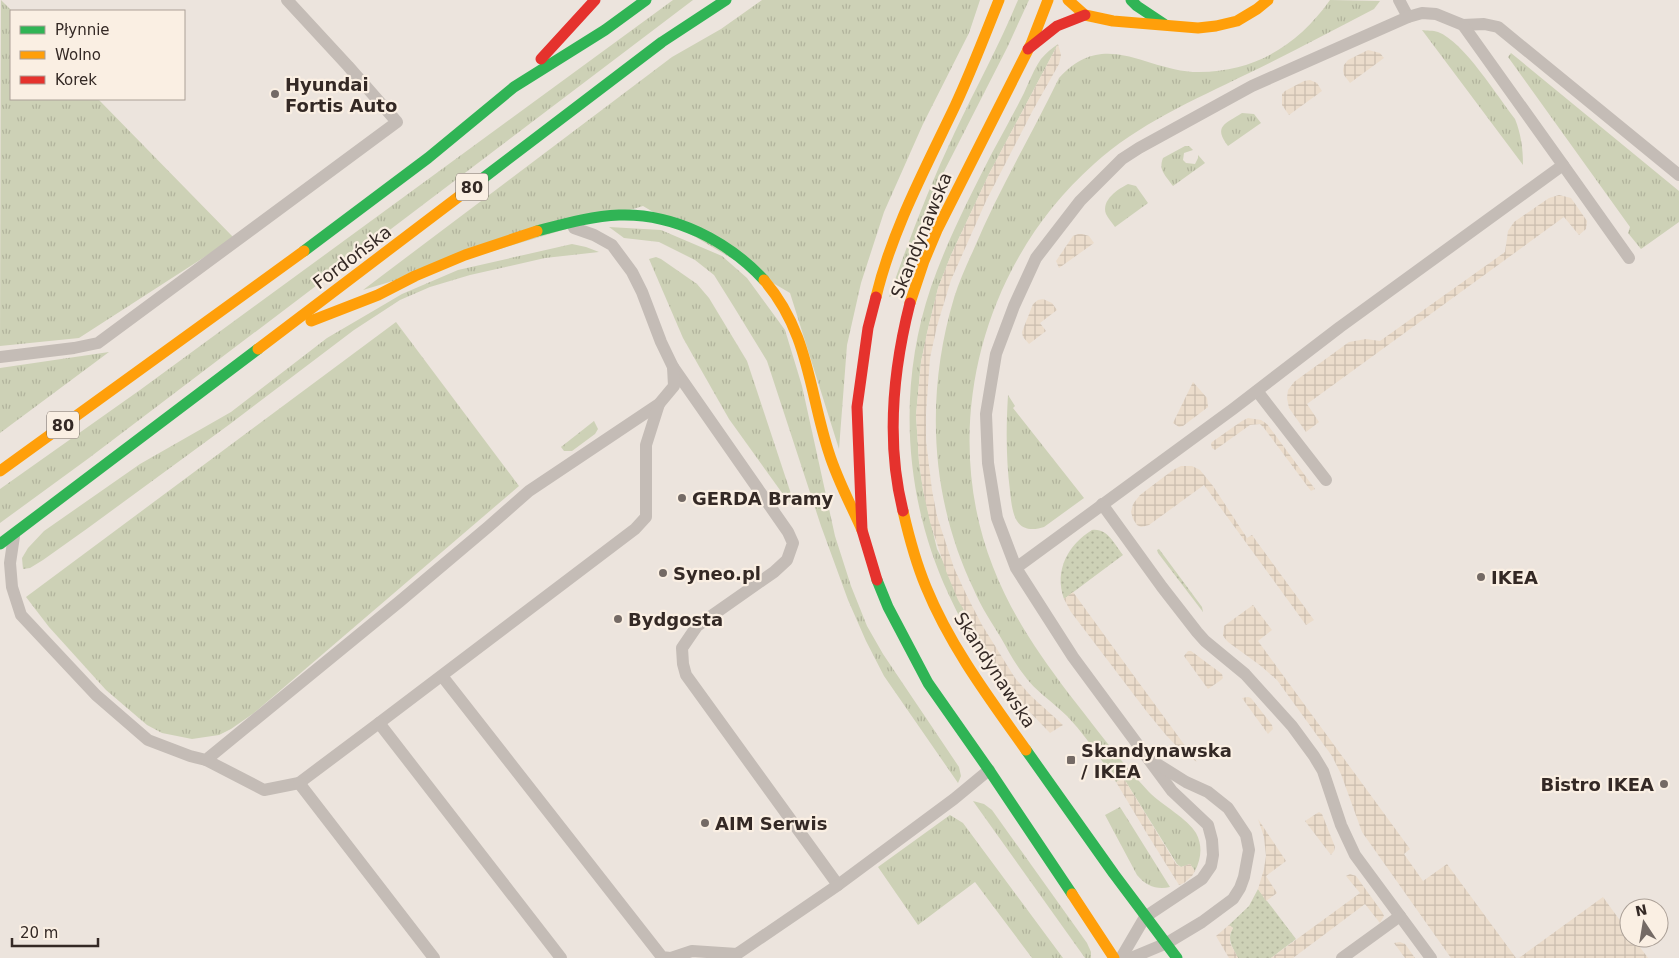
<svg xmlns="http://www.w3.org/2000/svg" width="1679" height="958" viewBox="0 0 1679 958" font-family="'DejaVu Sans',sans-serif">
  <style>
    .grass { fill: url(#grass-tufts) }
    .garden { fill: url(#garden-dots) }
    .plaza { fill: url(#plaza-grid) }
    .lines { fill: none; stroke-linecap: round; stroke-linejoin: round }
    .lane { stroke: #c4bcb6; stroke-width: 12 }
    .fast { stroke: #30b455; stroke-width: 11 }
    .slow { stroke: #ff9f0a; stroke-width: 11 }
    .jam { stroke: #e5322d; stroke-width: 11 }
    .poi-dot { fill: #746a65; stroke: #faefe3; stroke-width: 2 }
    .labels { text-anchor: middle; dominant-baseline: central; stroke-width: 4.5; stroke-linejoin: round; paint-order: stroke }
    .shield { fill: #faefe3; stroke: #6f645e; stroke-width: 1 }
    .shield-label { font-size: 16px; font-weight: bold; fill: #342925 }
    .poi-label { font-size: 18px; font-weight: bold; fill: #342925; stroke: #faefe3; text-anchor: start }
    .street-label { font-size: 18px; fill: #342925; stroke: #faefe3 }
  </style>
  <defs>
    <pattern id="grass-tufts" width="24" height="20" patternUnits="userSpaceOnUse" patternTransform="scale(1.25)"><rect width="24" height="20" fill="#cdd1b6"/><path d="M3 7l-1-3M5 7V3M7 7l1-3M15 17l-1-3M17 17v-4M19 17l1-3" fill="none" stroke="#b1b39c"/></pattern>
    <pattern id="garden-dots" width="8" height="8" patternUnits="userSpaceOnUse" patternTransform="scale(1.25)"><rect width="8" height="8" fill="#cdd1b6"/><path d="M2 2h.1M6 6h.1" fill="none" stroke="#b1b39c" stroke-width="1.8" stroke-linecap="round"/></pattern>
    <pattern id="plaza-grid" width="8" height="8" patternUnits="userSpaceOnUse" patternTransform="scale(1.25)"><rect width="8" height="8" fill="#ebdccb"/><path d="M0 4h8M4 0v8" fill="none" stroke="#cabdae"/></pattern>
  </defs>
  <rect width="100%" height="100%" fill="#ece4dd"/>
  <g class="grass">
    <polygon points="1,0 12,11 11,99 98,99 234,238 79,338 0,346"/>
    <polygon points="673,0 693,0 89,458 0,523 0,489 140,390"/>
    <polygon points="762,0 980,0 969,33 923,124 884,212 861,283 847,345 839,449 790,293 643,206 363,290 672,57 721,29"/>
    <path d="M1018,0H1029L1007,48L932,195L894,295L889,297C908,242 929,187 954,134C975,89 999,46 1018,0Z"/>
    <path d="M1330,0L1380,1L1374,9C1332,31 1290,53 1247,74C1194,100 1138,124 1094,164C983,262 938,427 993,567C1011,614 1039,654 1069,694C1095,727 1120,761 1149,792C1162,805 1188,819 1196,833C1203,846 1201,859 1195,871L1190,864L1181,867L1177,864L1126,782L1120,780L1116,782C1101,759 1086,736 1067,716C1053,702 1035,691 1024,675C1015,664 1008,650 1001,638C992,623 981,607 974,590C930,499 925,395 954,298C959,282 966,266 973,251C998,191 1031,136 1059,78C1105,27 1146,72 1199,72C1255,72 1298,45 1330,0Z"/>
    <path d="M1422,30C1427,31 1433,30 1438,32C1464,42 1497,96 1515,119C1521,134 1523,148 1523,165Z"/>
    <path d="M1058,44L989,174L951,255L938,288L927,333L921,362L916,415L919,462L923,490L937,549L990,655L1018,700C987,670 966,632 948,593C904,498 897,387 931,287C947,241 970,196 992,153C1003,133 1014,113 1024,93C1029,82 1034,69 1041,59C1046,53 1052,48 1058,44Z"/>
    <polygon points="1511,53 1679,191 1679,222 1641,249 1628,233 1630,227 1508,57"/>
    <path d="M1242,113L1254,114L1261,123L1228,146C1213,126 1225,124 1242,113Z"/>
    <path d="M1185,146H1189L1193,150L1184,153L1183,160L1186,163L1195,164L1198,158V155L1205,163L1173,186C1166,176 1158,170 1163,158Z"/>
    <path d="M1128,184L1136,186L1148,203L1115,227C1112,223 1108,218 1106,214C1101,200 1118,189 1128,184Z"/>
    <polygon points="609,227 661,230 722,256 747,278 785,330 802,386 835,536 851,586 867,626 883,654 959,767 961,776 958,783 884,676 866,641 848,600 821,526 767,361 734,307 714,275 695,260 659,242 624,238"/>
    <polygon points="572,244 586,247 599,252 545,258 470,275 430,287 400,300 354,330 230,424 88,528 43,560 30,568 23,569 22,558 28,548 44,531 140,464 231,412 327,338 368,314 402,294 458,270"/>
    <polygon points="656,257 661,259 697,284 709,298 747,361 794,503 790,504 729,419 683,338 649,259"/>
    <polygon points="396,322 519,486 254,713 231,729 219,735 192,739 162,733 147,725 106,690 49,627 26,597"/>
    <polygon points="109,352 0,433 0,368"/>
    <path d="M1008,395L1015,406L1013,408L1084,498L1044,527C1035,530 1023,531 1017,521C1012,513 1011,500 1010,491C1006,459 1006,428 1008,395Z"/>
    <polygon points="594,421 598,429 595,434 572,451 564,451 561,447"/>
    <polygon points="973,801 984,804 992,810 1087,943 1091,952 1091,958 1085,958"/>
    <path d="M1120,807L1170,887C1157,890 1146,886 1137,875L1105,815Z"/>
    <polygon points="950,815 963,823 1063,958 1032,958 975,882 918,925 878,867"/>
  </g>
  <g class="garden">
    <path d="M1092,530C1108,528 1114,544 1123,555L1064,599C1054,570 1068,545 1092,530Z"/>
    <polygon points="1159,549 1202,607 1203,612 1158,553 1157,550"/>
    <path d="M1258,889L1296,939L1271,958H1238C1233,948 1226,939 1233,928L1229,925L1249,906Z"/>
  </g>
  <g class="plaza">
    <polygon points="1058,44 1061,55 1059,64 1033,110 986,201 951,280 937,326 930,358 926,413 926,441 932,490 937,516 954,568 967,596 982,625 1015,678 1031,696 1063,725 1050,733 1018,700 990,655 958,600 946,571 930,522 923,490 919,462 916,415 921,362 927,333 938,288 951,255 989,174"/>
    <polygon points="1368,50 1380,53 1384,58 1350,83 1344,75 1343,70 1344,65 1348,60"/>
    <polygon points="1310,80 1317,83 1322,91 1289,115 1282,105 1282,94 1285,91 1304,81"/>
    <polygon points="1559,195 1571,198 1587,221 1586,229 1579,235 1564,217 1307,404 1319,422 1306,432 1289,408 1287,398 1288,390 1294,382 1349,342 1366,339 1380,341 1505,252 1508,231 1514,222 1549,198"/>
    <polygon points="1078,234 1082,234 1089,236 1094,243 1059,268 1056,261 1073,236"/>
    <polygon points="1043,299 1052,303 1057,310 1040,323 1046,331 1029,344 1023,337 1022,332 1033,304 1038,300"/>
    <polygon points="1193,382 1207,398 1208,407 1183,426 1179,427 1173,423"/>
    <polygon points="1248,418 1261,420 1267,424 1315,489 1311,491 1264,428 1260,424 1250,425 1215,450 1212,448 1211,444 1212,442 1242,421"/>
    <polygon points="1181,466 1192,466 1200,470 1213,486 1247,538 1252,535 1314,620 1306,625 1204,485 1149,525 1141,527 1137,525 1133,519 1131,512 1133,504 1140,495 1173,470"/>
    <polygon points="1073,592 1134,676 1197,762 1182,752 1166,735 1147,712 1071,612 1064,599"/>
    <polygon points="1253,605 1272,630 1258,641 1410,849 1404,854 1423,881 1447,864 1516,958 1451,958 1362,832 1341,774 1332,756 1277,680 1261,666 1228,642 1223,636 1224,626"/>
    <polygon points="1188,651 1191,651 1222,674 1223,678 1221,680 1208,689 1184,656"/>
    <polygon points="1248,697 1251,698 1272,725 1273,729 1268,734 1242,698"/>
    <polygon points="1120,780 1124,780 1126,782 1176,864 1181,867 1190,864 1195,871 1192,876 1184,883 1179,885 1146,832 1116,782"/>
    <polygon points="1319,812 1322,814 1335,847 1334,851 1331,855 1305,821"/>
    <polygon points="1258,819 1286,861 1266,876 1277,893 1266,901 1258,889 1264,869 1266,856 1264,837"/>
    <polygon points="1350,874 1356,876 1382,912 1384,916 1380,923 1365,904 1293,958 1271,958 1360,893 1346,876"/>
    <polygon points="1603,897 1629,933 1629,938 1633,938 1648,958 1519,958"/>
    <polygon points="1229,925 1233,928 1230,934 1230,943 1238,958 1229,958 1216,936"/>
    <polygon points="1400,942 1405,944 1415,958 1405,958 1394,943"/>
  </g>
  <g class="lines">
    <g class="lane">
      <polyline points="1399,0 1408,17"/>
      <polyline points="1463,25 1484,24 1498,27 1679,175"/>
      <polyline points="1563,165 1629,258"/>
      <polyline points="0,357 74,348 98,343 397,122 348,66 287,0"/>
      <polyline points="673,367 788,532 793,543 787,560 774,572 697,626 682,648 683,664 686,675 838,885 954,799 989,770"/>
      <polyline points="1257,391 1326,480"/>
      <polyline points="1102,504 1162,587 1197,632 1205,641 1245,674 1292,726 1314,756 1323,771 1341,825 1355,855 1431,958"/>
      <polyline points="14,536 10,563 12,587 21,615 96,695 148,740 190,756 206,760 399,602 488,527 529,491 659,404 674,386 673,367 661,342 642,292 632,272 612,245 594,235 574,228"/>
      <polyline points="1016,568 1233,409 1340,327 1563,165 1463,25 1436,14 1422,13 1408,17 1252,86 1139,148 1122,159 1080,201 1036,258 1014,306 996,354 986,414 988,463 997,518 1016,568 1073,657 1172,791 1208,825 1212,840 1213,855 1211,866 1202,879 1145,917 1121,958"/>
      <polyline points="442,676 662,957 670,958"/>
      <polyline points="379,723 635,529 646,517 646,445 659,404"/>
      <polyline points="206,760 264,790 299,783 379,723 561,958"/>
      <polyline points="299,783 434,958"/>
      <polyline points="671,958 692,951 737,954 838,885"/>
      <polyline points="1131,958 1167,943 1202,922 1233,899 1240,888 1244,877 1249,850 1246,835 1228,808 1208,792 1186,782 1154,762"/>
      <polyline points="1342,958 1400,916"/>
    </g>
    <g class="fast">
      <polyline points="1131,0 1137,6 1164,24"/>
      <polyline points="482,179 662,42 726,0"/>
      <path d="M537,231C564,224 592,216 619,215C674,213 728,241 764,280"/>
      <polyline points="304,251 428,158 514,87 605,30 646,0"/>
      <polyline points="0,544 258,349"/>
      <polyline points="877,580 888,607 928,683 989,770 1072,894"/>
      <polyline points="1026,750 1114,874 1177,958"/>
    </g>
    <g class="slow">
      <polyline points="1068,0 1085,15 1113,21 1198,28 1216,26 1237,21 1257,9 1268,0"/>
      <path d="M764,280C809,332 809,392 829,453C837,479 851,505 862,530"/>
      <path d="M876,297C892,230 925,169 955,106C971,72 985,35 999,0"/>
      <polyline points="910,303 924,261 937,230 1031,44 1048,0"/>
      <polyline points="311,321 378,295 415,276 465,255 537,231"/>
      <polyline points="258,349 482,179"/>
      <polyline points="0,471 304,251"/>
      <path d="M903,511C909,537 916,563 926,587C950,646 989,698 1026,750"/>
      <polyline points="1072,894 1114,958"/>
    </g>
    <g class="jam">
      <polyline points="1028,49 1057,26 1085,15"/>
      <polyline points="541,59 595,0"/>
      <polyline points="876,297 868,328 857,407 862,530 877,580"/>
      <path d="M903,511C886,443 893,370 910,303"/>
    </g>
  </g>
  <g class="poi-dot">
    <circle cx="275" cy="94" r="5"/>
    <circle cx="682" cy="498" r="5"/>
    <circle cx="663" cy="573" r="5"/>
    <circle cx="1481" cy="577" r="5"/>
    <circle cx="618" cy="619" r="5"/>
    <rect x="1066" y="755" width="10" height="10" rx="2.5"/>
    <circle cx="1664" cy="784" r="5"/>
    <circle cx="705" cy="823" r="5"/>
  </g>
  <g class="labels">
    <g class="shield">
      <rect x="456" y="173.5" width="32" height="27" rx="4"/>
      <rect x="47" y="411.5" width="32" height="27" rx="4"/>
    </g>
    <g class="shield-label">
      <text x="472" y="187">80</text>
      <text x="63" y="425">80</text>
    </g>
    <g class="poi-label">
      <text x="285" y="84">Hyundai<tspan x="285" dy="21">Fortis Auto</tspan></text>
      <text x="692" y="498">GERDA Bramy</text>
      <text x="673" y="573">Syneo.pl</text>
      <text x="1491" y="577">IKEA</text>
      <text x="628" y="619">Bydgosta</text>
      <text x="1081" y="750">Skandynawska<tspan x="1081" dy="21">/ IKEA</tspan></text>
      <text x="1654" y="784" text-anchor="end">Bistro IKEA</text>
      <text x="715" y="823">AIM Serwis</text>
    </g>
    <g class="street-label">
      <text transform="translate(921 235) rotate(-68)">Skandynawska</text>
      <text transform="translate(352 257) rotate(-37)">Fordońska</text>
      <text transform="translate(995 670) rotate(57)">Skandynawska</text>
    </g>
  </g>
  <rect x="10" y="10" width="175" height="90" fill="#faefe3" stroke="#aba097"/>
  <rect x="20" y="26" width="25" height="8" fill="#30b455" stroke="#aba097"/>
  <text x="55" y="35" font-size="15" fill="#342925">Płynnie</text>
  <rect x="20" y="51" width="25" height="8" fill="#ff9f0a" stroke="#aba097"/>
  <text x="55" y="60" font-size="15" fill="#342925">Wolno</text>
  <rect x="20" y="76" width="25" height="8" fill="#e5322d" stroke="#aba097"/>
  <text x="55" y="85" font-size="15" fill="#342925">Korek</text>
  <g transform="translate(1644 923) rotate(348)"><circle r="24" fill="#faefe3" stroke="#aba097"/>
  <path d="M0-4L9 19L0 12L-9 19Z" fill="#746a65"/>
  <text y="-8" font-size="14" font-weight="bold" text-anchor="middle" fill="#342925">N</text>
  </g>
  <path d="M12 938v8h86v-8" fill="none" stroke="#342925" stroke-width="2.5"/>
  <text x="20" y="938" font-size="15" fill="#342925" stroke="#faefe3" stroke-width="4" paint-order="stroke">20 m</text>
</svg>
